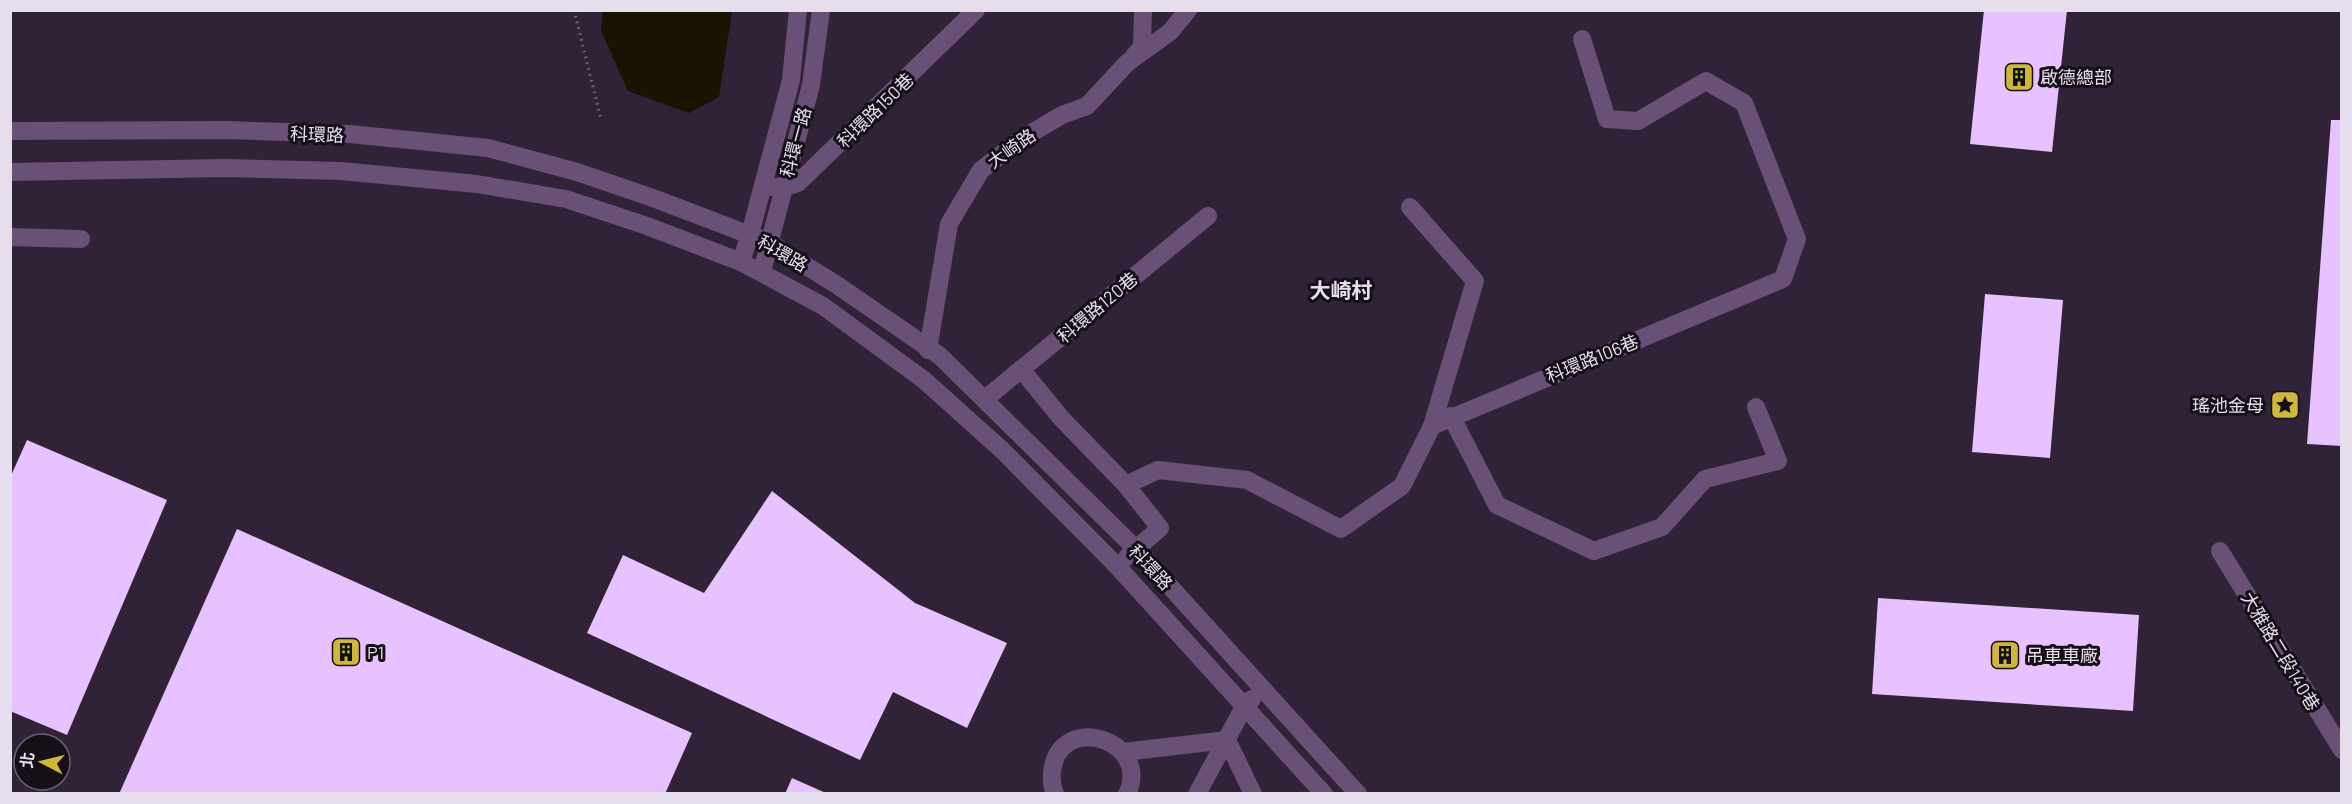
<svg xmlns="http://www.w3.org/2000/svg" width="2352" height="804" viewBox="0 0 2352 804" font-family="Barlow,'Noto Sans TC',sans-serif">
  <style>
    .water { fill: #181401 }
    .building { fill: #e8c1ff }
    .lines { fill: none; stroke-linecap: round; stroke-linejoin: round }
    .path { stroke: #776b7e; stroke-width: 3; stroke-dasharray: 1.5 4.5; stroke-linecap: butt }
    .minor { stroke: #695077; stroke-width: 18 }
    .labels { text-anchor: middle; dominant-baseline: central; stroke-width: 6; stroke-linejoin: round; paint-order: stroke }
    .poi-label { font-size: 18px; fill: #e6deec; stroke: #150f18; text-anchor: start }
    .street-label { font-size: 18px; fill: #e6deec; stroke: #150f18 }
    .quarter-label { font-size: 21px; font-weight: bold; fill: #e6deec; stroke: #150f18 }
  </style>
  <rect width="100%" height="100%" fill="#302237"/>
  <polygon class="water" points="603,11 732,11 719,97 689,113 628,91 601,31"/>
  <g class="building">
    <polygon points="1984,10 2067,10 2052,152 1970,144"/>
    <polygon points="2331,120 2342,120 2342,446 2307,444"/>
    <polygon points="1985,294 2063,300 2050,458 1972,452"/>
    <polygon points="27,440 167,500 67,735 10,711 10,478"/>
    <polygon points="772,491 915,603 1007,643 967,728 893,692 860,760 587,633 623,555 704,593"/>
    <polygon points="237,529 692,733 665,794 119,794"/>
    <polygon points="1878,598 2139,615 2133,711 1872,694"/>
    <polygon points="792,778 828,794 785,794"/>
  </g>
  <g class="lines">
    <polyline class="path" points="574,10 601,119"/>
    <g class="minor">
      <polyline points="1134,56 1142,47 1143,10"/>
      <polyline points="10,131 226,130 350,134 488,148 577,172 653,198 768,242 837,285 940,356 1137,550 1358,794"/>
      <polyline points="10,172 224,168 341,171 477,184 566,199 647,226 741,262 823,306 924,380 1002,450 1117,566 1324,794"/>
      <polyline points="763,186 783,188 798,183 976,10"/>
      <polyline points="1410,207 1475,281 1432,426"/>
      <polyline points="10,237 81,239"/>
      <polyline points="741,262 750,234 791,80 798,10"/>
      <polyline points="762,271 811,85 821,10"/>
      <polyline points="928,350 949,224 981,170 1023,138 1062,115 1087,106 1127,63 1170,32 1188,10"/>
      <polyline points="1021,369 1061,418 1126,485"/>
      <polyline points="985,399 1208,216"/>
      <polyline points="1451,416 1497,505 1594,551 1662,527 1705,479 1778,461 1756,407"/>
      <polyline points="2220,551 2342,750"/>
      <polyline points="1127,557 1160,528 1126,485 1158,470 1247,480 1341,529 1402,486 1432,426 1783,279 1797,239 1744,103 1706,81 1638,121 1607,119 1582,39"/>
      <polyline points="1123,752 1227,740 1253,794"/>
      <path d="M1055,794C1051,785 1051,776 1053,766C1065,712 1152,742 1127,794"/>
      <polyline points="1197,794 1245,705 1252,699"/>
    </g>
  </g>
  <defs>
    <g id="building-square" transform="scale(1.5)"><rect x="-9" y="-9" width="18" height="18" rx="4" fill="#cfb837" stroke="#150f18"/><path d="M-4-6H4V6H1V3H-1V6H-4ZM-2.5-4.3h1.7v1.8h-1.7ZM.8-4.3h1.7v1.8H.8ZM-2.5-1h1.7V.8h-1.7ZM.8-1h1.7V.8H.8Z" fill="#111"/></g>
    <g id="sight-square" transform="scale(1.5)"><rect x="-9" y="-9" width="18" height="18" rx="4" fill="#cfb837" stroke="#150f18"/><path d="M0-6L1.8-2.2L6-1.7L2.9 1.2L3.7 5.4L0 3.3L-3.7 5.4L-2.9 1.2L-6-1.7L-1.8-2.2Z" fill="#111"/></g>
  </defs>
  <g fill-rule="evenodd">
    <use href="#building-square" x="2019" y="77"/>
    <use href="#sight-square" x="2285" y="405"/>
    <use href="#building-square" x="346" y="652"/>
    <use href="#building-square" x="2005" y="655"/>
  </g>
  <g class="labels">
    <g class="poi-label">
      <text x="2040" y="77">啟德總部</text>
      <text x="2264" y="405" text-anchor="end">瑤池金母</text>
      <text x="367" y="652">P1</text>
      <text x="2026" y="655">吊車車廠</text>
    </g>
    <g class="street-label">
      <text transform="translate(875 110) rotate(-44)">科環路150巷</text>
      <text transform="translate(317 134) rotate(2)">科環路</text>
      <text transform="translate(795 142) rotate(-75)">科環一路</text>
      <text transform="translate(1011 148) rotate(-35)">大崎路</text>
      <text transform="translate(783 253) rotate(30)">科環路</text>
      <text transform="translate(1097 307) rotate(-40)">科環路120巷</text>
      <text transform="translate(1592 358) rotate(-22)">科環路106巷</text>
      <text transform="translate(1151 567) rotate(47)">科環路</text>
      <text transform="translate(2281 651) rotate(59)">大雅路二段140巷</text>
    </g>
    <g class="quarter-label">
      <text x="1341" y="289">大崎村</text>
    </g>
  </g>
  <rect width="2352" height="804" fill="none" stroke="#e6deec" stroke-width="24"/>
  <g transform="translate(42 762) rotate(277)"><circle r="28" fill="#150f18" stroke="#69626d" stroke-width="1.5"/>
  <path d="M0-4.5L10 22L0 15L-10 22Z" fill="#cfb837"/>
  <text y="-9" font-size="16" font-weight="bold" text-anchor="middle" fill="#e6deec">北</text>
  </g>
</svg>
